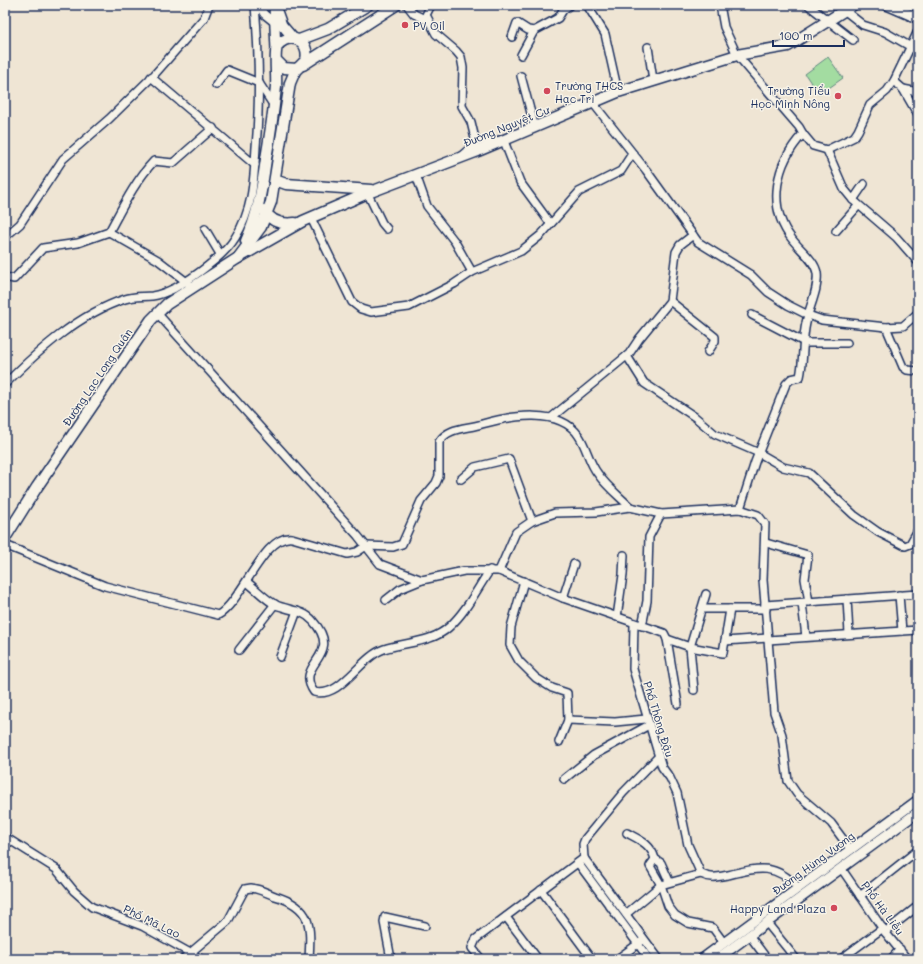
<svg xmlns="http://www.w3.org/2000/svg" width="923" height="964" viewBox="0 0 923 964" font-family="Mali,sans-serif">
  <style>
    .green { fill: #a3dca1; stroke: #5f8680 }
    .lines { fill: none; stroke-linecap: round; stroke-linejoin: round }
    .minor-casing { stroke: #1b2f5e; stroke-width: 10 }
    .major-casing { stroke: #1b2f5e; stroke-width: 12 }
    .highway-casing { stroke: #1b2f5e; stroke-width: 13 }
    .minor { stroke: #f7f3e8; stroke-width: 7 }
    .major { stroke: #f7f3e8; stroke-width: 9 }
    .highway { stroke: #f7f3e8; stroke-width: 10 }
    .poi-dot { fill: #d1495b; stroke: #f7f3e8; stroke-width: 1.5 }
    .labels { text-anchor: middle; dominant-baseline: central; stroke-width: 3; stroke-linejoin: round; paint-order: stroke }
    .poi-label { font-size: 11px; fill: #1b2f5e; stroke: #f7f3e8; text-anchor: start }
    .street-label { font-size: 11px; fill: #1b2f5e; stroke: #f7f3e8 }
  </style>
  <rect width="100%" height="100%" fill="#efe5d4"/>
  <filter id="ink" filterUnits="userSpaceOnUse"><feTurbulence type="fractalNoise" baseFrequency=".025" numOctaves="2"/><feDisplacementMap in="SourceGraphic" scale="8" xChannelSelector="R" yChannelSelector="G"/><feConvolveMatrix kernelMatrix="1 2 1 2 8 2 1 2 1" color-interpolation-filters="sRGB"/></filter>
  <g filter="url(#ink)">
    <polygon class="green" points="828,57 843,78 819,95 805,74"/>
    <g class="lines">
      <g class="minor-casing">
        <g id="minor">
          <polyline points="259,5 264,14 274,22"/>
          <polyline points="407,5 414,14 427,20"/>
          <polyline points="431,5 426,15 436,34 456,51 461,57 463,68 462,106 471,122 476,143 484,140 504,141 520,182 550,223"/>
          <polyline points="587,5 605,34 618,92"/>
          <path d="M720,5L724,27L737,55L799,127L803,134C776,163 766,206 792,239C799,249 815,260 817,273C819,289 809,307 806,323C802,341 804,359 800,377L791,379L786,384L755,462L740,509"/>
          <polyline points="808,5 853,40"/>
          <polyline points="844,10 863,25 885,32 918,51"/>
          <polyline points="512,37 517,23 528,30 534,31 558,18 563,10 570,5"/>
          <polyline points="648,47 653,80"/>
          <polyline points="521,55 534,31"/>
          <polyline points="521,76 535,128"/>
          <polyline points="151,77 255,165"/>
          <polyline points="894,81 903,89 918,115"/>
          <polyline points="259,83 274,106"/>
          <polyline points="216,85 227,70 259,83"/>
          <polyline points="903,89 918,92"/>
          <polyline points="593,103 646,170 698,242 751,275 768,292 788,305 808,315 822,320 886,327 903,367 907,370 918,371"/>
          <polyline points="803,134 813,146 827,150 854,137 858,131 870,105 887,91 894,81 918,31"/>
          <polyline points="827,150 844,189 853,200 896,237 918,262"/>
          <polyline points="460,157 476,143"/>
          <polyline points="416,175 427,206 455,242 472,272"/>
          <polyline points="366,190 382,223 387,229"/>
          <polyline points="853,200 864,184"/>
          <polyline points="311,218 352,302 361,309 371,312 409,307 454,284 472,272 521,251 541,235 579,192 621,171 632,154"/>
          <polyline points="205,229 220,254"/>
          <polyline points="836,231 858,206"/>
          <polyline points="109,232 158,260 188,283"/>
          <polyline points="5,237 20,224 63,159 109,119 154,75 204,18 209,5"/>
          <path d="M5,277L14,279L43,248L78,243L109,232C122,208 135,181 154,161L173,163L213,128"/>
          <polyline points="670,301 715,337 715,341 708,352"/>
          <polyline points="157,313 358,536 380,564 422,580 464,571 499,571 563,598 664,633 667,639 678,704"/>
          <polyline points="752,315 804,342"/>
          <polyline points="886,327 903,326 918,313"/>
          <polyline points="804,343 847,343"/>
          <polyline points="627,356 644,383 695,417 715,434 759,453 783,467 809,473 854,515 878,532 905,546 910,544 918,530"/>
          <path d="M5,384C39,350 79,314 125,299C134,296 143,297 152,296C159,295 169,291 175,288C193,278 225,255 235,238C253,210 254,179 256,147C260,100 259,53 255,5"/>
          <polyline points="552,417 629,354 639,339 670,301 676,252 680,245 693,235"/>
          <polyline points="461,479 475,467 509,459 532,521"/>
          <polyline points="766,543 808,555 805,579 809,602"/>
          <path d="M5,545L105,586L218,615C242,602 264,534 292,538L347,554L357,552L366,546L393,547L402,544L421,501L436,483L439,476V442C448,427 467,429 482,424C510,416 560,407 579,436C587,448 589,463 598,474C606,486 619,496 630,507"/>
          <polyline points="499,571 516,532 532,521 555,513 596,512 630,507 661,514 740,509 758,515 765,524 763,580 774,712 782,735 788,781 797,794 831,823 851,850"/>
          <polyline points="524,581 511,627 510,645 519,661 536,678 552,688 567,693 568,720 559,742"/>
          <path d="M247,582C256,589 266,600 276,605C288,610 304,610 313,621C345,657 293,663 314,692C341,699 360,657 384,649C405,642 432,643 449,627C466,612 477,589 490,570"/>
          <polyline points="899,595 902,631"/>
          <polyline points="563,598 574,564"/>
          <polyline points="847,599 849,634"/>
          <polyline points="386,600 400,589 422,580"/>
          <polyline points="802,603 806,637"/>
          <polyline points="765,605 918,594"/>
          <polyline points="702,609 766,609"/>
          <polyline points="617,617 623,575 624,555"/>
          <path d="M634,624L633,669L662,767L670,778L677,793L688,845L701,874C711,879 718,877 728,875C760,867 775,863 799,888"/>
          <polyline points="642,626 647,601 649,537 661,514"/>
          <polyline points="667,639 690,647 723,653 730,609"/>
          <polyline points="768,640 918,630"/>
          <polyline points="725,641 768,638"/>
          <polyline points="239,650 275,604"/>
          <polyline points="280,657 297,611"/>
          <polyline points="694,690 690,647 706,594"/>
          <polyline points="568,720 615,722 646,719"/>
          <polyline points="564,779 594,755 649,725"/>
          <path d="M627,833C640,840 651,844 655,859L650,866L661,885L668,906L675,915L688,923L713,928L724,943"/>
          <polyline points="5,837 56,869 74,891 92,907 142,926 201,959"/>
          <polyline points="584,858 583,844 585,839 623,793 659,756"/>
          <polyline points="584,858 659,959"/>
          <polyline points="655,859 661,863 669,881"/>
          <polyline points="578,863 649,959"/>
          <polyline points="841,868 885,932 907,959"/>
          <polyline points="541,890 592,959"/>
          <polyline points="860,896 918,850"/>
          <polyline points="626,914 661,885 701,874"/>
          <polyline points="506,917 538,959"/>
          <polyline points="767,923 796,959"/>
          <polyline points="885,932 918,906"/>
          <polyline points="749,935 767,959"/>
          <path d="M183,959L228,921L245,889L251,888C260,889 267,893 275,896C312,907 311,925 309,959"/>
          <polyline points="391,959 384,922 385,917 425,926"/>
          <polyline points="481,959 472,948 476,939 584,858"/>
          <polyline points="617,959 642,941"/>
          <polyline points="841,959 883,928"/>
          <polyline points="891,959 900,949"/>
        </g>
      </g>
      <g class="major-casing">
        <g id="major">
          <polyline points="274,5 276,50"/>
          <polyline points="277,11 282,25 294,39"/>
          <polyline points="702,959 918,800"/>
          <polyline points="717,959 918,812"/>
        </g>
      </g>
      <g class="highway-casing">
        <g id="highway">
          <polyline points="888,5 918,18"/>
          <polyline points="299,40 328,29 368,5"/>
          <polyline points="303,65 396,5"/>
          <polyline points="275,180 286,184 371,190"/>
          <path d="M264,210C271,222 282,225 295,223"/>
          <path d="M246,241C258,215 262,188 266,159C270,135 274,111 276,86C277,77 274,54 277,47C280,41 288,37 295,39C305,41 308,51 306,60L297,69L284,68L276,60"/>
          <polyline points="238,258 303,221 368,193 478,151 618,92 737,55 788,46 853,5"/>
          <polyline points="5,538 37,487 151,320 167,304 238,258 261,227 271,202 290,83 296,69"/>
        </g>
      </g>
      <use href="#minor" class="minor"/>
      <use href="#major" class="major"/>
      <use href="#highway" class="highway"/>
    </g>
  </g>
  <g class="poi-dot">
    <circle cx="405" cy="25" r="4"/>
    <circle cx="547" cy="91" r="4"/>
    <circle cx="838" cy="96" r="4"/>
    <circle cx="834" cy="908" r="4"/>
  </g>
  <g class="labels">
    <g class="poi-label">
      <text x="413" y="25">PV Oil</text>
      <text x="555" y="85">Trường THCS<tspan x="555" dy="13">Hạc Trì</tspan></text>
      <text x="830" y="90" text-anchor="end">Trường Tiểu<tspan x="830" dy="13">Học Minh Nông</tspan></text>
      <text x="826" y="908" text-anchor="end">Happy Land Plaza</text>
    </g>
    <g class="street-label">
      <text transform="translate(506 126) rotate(-22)">Đường Nguyệt Cư</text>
      <text transform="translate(97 377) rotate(-56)">Đường Lạc Long Quân</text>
      <text transform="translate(659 719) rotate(73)">Phố Thông Đậu</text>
      <text transform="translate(813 863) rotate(-36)">Đường Hùng Vương</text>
      <text transform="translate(883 908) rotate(54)">Phố Hà Liễu</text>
      <text transform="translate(152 921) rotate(26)">Phố Mã Lao</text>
    </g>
  </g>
  <rect width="923" height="964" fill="none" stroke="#f7f3e8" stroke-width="20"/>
  <rect x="10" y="10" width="903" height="944" fill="none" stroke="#1b2f5e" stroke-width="1.5" filter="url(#ink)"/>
  <path d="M773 40v6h71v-6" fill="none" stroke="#1b2f5e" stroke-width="2"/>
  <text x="779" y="40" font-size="12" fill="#1b2f5e" stroke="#f7f3e8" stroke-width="3" paint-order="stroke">100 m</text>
</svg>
